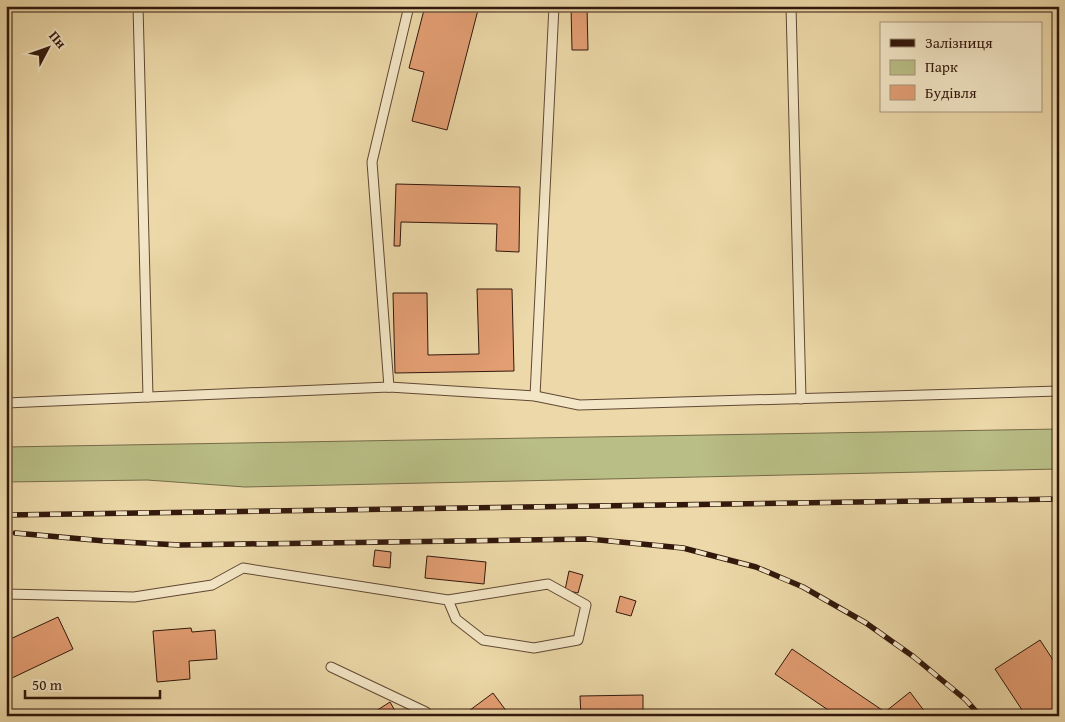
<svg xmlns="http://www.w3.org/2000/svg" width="1065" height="722" viewBox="0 0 1065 722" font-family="'Gentium Book Plus',serif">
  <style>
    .green { fill: #b9be86; stroke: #766b49 }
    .building { fill: #e39e73; stroke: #32180c }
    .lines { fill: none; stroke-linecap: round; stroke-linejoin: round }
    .lane-casing { stroke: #604833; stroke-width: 11 }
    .lane { stroke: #f3e6c6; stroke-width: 9 }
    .rail-casing { stroke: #32180c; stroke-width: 5.5 }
    .rail { stroke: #f3e6c6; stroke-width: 4; stroke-dasharray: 11; stroke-linecap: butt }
  </style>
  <rect width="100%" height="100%" fill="#ecd8a8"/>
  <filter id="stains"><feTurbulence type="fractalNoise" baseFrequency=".004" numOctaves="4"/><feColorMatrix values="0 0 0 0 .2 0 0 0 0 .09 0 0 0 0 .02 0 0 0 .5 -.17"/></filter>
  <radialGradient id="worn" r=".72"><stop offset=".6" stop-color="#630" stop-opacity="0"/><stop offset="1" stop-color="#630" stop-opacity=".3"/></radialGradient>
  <polygon class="green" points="1059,429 1059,469 245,487 147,480 6,482 6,447"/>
  <g class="building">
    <polygon points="425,6 479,6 447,130 412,121 424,72 409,68"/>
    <polygon points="571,6 587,6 588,50 572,50"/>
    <polygon points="396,184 520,187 519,252 496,251 497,224 401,222 400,246 394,246"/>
    <polygon points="477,289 512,289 514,371 395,373 393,293 427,293 428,355 479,354"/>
    <polygon points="375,550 391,552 390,568 373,566"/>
    <polygon points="427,556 486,562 484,584 425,578"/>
    <polygon points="569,571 583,575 578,593 565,590"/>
    <polygon points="620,596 636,601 631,616 616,612"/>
    <polygon points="58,617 73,649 12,678 6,666 6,641"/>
    <polygon points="191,628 192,632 215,630 217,659 189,661 190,679 157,682 153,631"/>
    <polygon points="1040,640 1059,669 1059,716 1026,716 995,669"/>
    <polygon points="792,649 885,712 910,692 928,716 837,716 775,674"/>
    <polygon points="493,693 510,716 462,716"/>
    <polygon points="643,695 643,716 581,716 580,696"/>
    <polygon points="390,702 398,716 368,716"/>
  </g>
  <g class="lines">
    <g class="lane-casing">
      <g id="lane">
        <polyline points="138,6 148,397"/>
        <polyline points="791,6 801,399"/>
        <polyline points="389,387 372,162 409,6"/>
        <polyline points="535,396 554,6"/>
        <polyline points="6,403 389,387 535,396 579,405 1059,391"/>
        <polyline points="6,594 134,597 212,585 243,568 448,600 548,584 586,605 578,640 534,648 483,640 456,619 448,600"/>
        <polyline points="331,667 426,712 428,716"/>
      </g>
    </g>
    <use href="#lane" class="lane"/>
    <g class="rail-casing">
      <g id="rail">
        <polyline points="6,515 1059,499"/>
        <polyline points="15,533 105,541 179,545 589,539 683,548 756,567 803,587 866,623 914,657 966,700 980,716"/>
      </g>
    </g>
    <use href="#rail" class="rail"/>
  </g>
  <rect width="1065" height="722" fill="none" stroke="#ecd8a8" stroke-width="25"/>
  <rect x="8" y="8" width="1050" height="707" fill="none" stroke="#32180c" stroke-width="2.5"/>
  <rect x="12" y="12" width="1040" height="697" fill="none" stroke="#32180c"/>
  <rect x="880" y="22" width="162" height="90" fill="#f3e6c6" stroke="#a6947c"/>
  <rect x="890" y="39" width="25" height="8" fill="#32180c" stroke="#a6947c"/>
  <text x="925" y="48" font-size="15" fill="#32180c">Залізниця</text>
  <rect x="890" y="60" width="25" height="15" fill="#b9be86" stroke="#a6947c"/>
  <text x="925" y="72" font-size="15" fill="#32180c">Парк</text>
  <rect x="890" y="85" width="25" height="15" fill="#e39e73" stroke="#a6947c"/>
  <text x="925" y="98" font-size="15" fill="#32180c">Будівля</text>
  <g transform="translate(48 48) rotate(49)" stroke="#f3e6c6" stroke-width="4" paint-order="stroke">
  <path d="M0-4L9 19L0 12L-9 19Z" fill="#32180c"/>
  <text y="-8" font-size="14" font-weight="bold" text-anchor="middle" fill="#32180c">Пн</text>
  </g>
  <path d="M25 690v8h135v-8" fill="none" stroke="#32180c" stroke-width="2.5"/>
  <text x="32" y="690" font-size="15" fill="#32180c" stroke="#f3e6c6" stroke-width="4" paint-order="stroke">50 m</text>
  <rect width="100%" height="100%" filter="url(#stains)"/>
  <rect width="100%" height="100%" fill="url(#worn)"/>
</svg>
